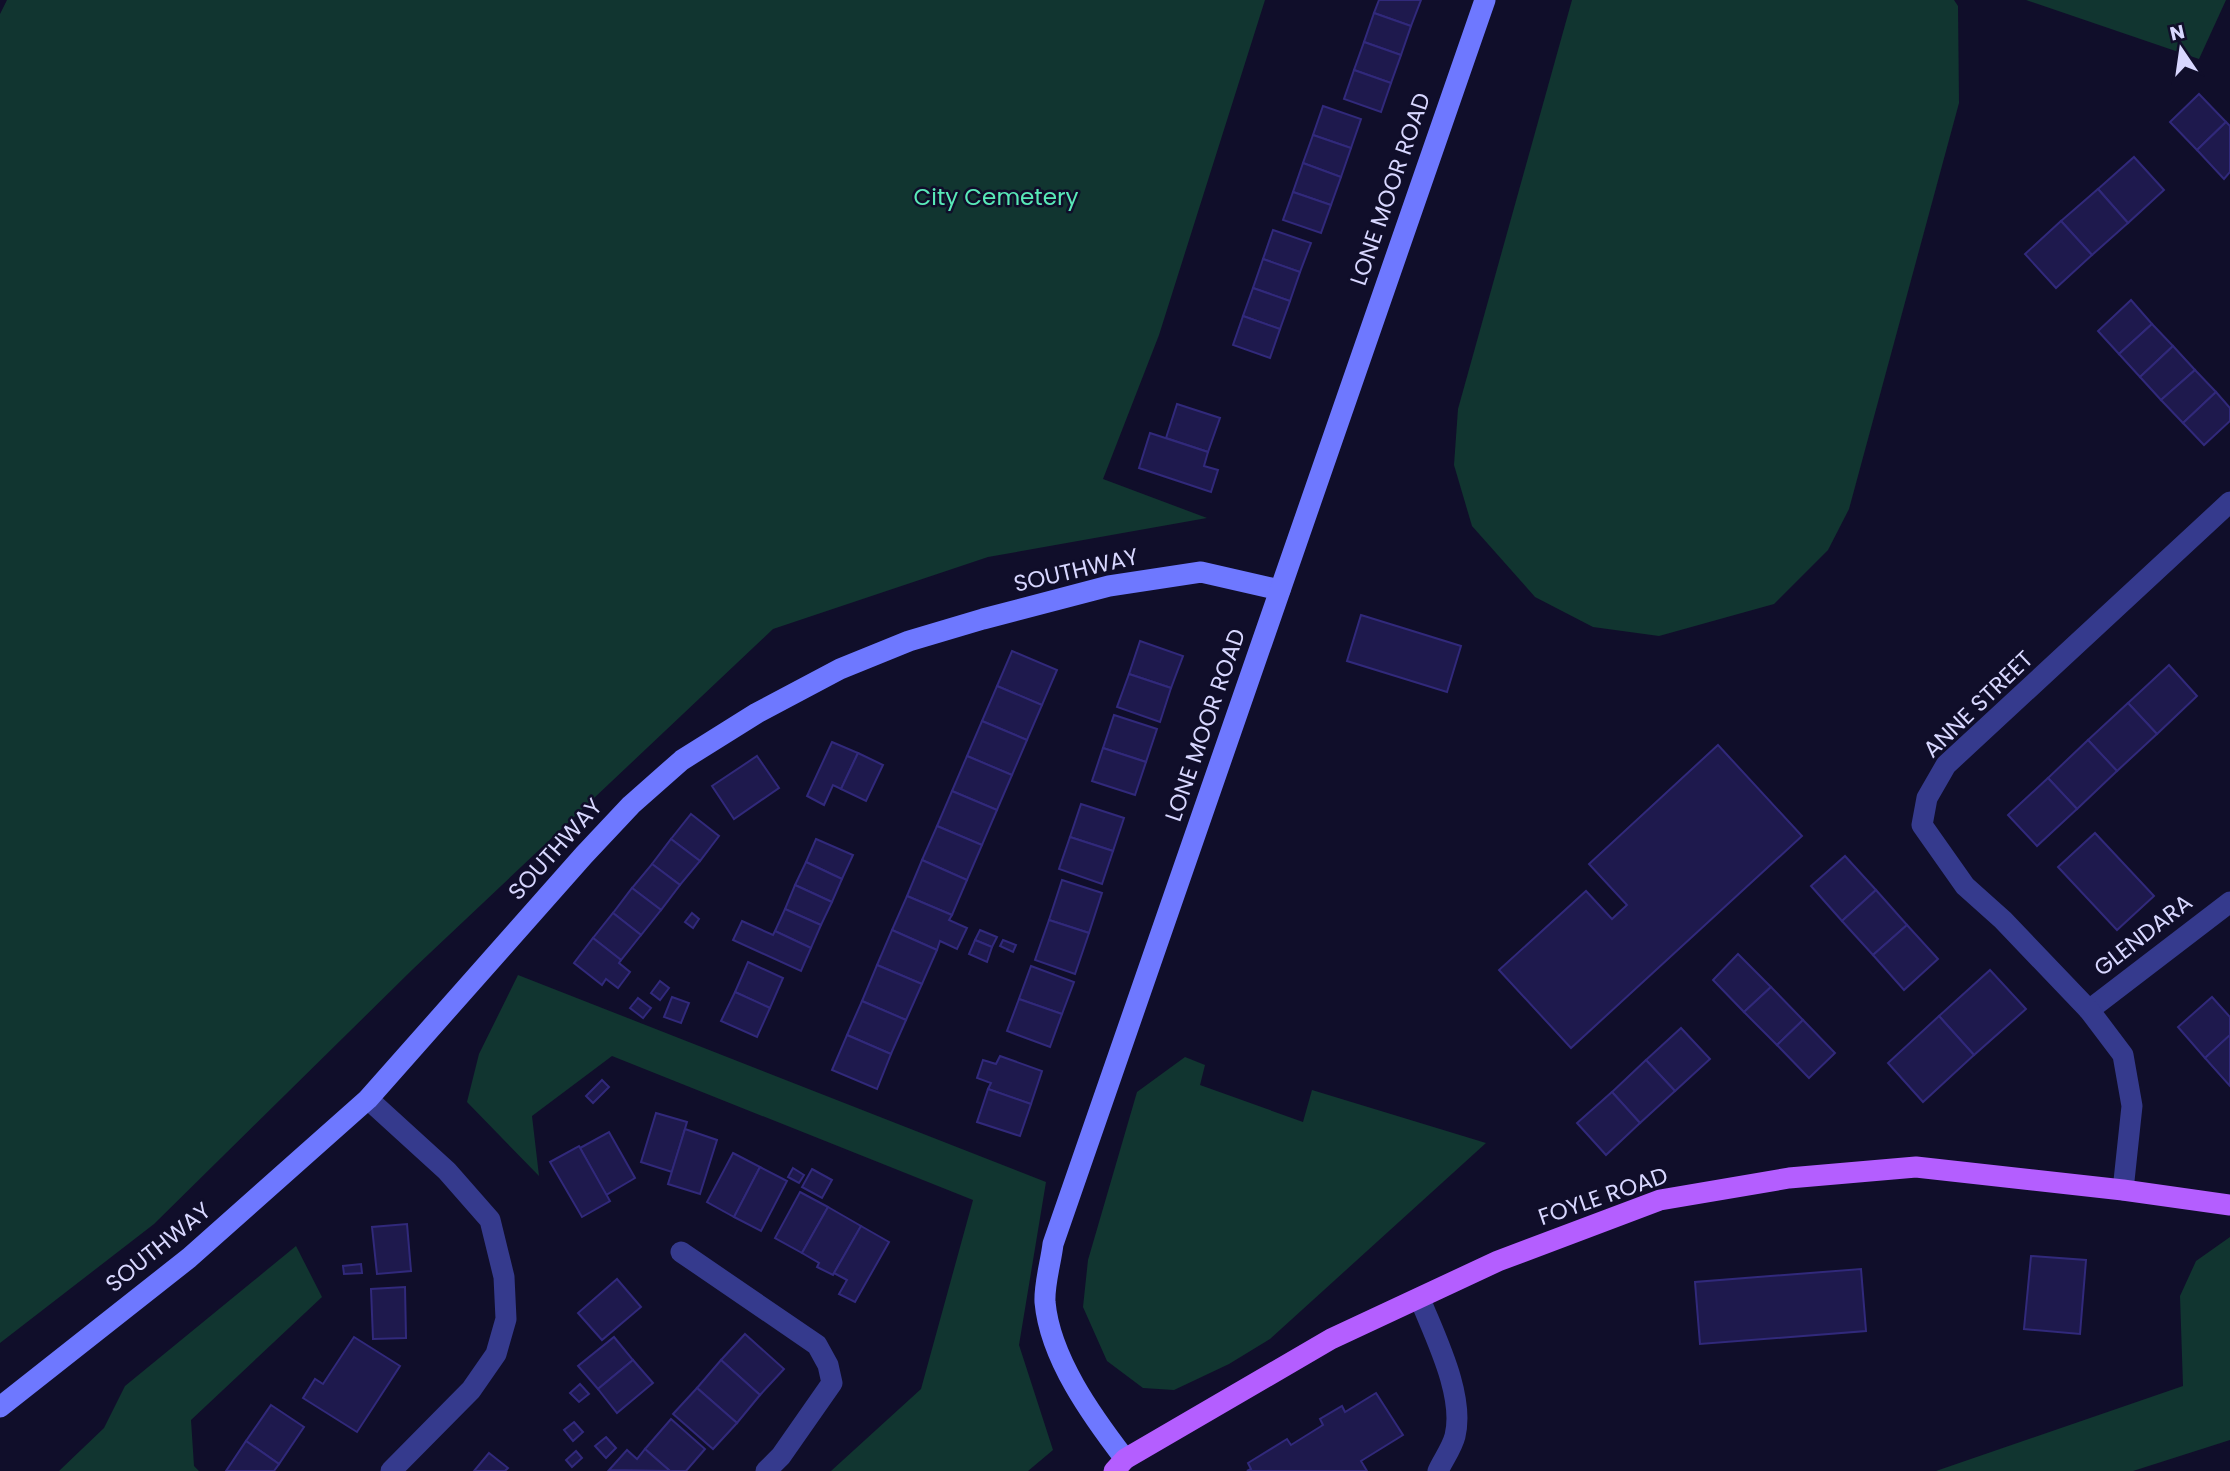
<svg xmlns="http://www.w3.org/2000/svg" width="2230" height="1471" viewBox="0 0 2230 1471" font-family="Poppins,sans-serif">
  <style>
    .green { fill: #113530 }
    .building { fill: #1e194d; stroke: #31297b; stroke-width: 2 }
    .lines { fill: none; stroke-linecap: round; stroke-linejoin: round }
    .street { stroke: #353a8d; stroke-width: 21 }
    .secondary { stroke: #6e78ff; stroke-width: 21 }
    .primary { stroke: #b45eff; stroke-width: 21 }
    .labels { text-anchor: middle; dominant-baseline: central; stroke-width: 5; stroke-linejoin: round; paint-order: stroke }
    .street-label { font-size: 23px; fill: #d8d7ff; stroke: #100e2a }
    .park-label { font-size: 23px; fill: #59eab8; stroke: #100e2a }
  </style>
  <rect width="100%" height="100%" fill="#100e2a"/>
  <g class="green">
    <polygon points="7,0 1265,0 1159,335 1103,479 1207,518 988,557 773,629 413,969 154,1224 0,1343 0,14"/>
    <polygon points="1572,0 1954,0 1958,6 1959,103 1849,509 1828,550 1774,604 1659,636 1593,627 1535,597 1472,526 1454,465 1458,409"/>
    <polygon points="2026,0 2226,0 2199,59"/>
    <polygon points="518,975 1046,1182 1019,1345 1053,1450 1028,1471 831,1471 921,1389 973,1200 612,1056 532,1116 539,1176 467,1102 479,1054"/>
    <polygon points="1185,1057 1205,1065 1200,1085 1303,1122 1312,1090 1486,1143 1270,1339 1229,1364 1174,1390 1143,1388 1107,1361 1083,1307 1088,1260 1137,1092"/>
    <polygon points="2230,1237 2230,1440 2133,1471 1936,1471 2183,1386 2180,1296 2196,1261"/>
    <polygon points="296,1246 322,1297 191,1420 194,1466 199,1471 59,1471 104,1428 125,1386"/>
  </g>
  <g class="building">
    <polygon points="1379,0 1421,0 1411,26 1374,13"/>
    <polygon points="1374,13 1411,26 1401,55 1364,42"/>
    <polygon points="1364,42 1401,55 1391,83 1354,70"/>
    <polygon points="1354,70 1391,83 1381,112 1344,99"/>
    <polygon points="2199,94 2226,122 2197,150 2170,122"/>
    <polygon points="1323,106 1361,119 1351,148 1313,135"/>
    <polygon points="2226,122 2230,126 2230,172 2224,179 2197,150"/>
    <polygon points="1313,135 1351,148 1341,177 1303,163"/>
    <polygon points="2134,157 2164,190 2128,223 2098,189"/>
    <polygon points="1303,163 1341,177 1331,205 1293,192"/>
    <polygon points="2098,189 2128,223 2092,255 2061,221"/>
    <polygon points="1293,192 1331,205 1321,233 1283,220"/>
    <polygon points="2061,221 2092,255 2056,288 2025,254"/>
    <polygon points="1273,230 1311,243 1300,272 1263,259"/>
    <polygon points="1263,259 1300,272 1290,301 1253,288"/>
    <polygon points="1253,288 1290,301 1280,329 1243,316"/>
    <polygon points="2131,300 2152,324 2119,354 2098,331"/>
    <polygon points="1243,316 1280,329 1270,358 1233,345"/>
    <polygon points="2152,324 2173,346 2140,377 2119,354"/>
    <polygon points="2173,346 2195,370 2161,400 2140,377"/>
    <polygon points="2195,370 2216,392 2183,423 2161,400"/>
    <polygon points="2216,392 2230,408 2230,421 2204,445 2183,423"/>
    <polygon points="1177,404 1220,418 1208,452 1166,438"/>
    <polygon points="1150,433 1208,452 1204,466 1218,470 1211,492 1139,468"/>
    <polygon points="1361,615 1461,646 1447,692 1347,661"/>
    <polygon points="1140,641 1183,656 1171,688 1129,674"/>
    <polygon points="1012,651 1057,670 1042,705 997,686"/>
    <polygon points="2169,665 2197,696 2157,734 2128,703"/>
    <polygon points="1129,674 1171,688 1160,722 1117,707"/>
    <polygon points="997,686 1042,705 1027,740 982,721"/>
    <polygon points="2128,703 2157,734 2117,771 2088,740"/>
    <polygon points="1114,715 1157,729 1146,762 1103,748"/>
    <polygon points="982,721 1027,740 1012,775 967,756"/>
    <polygon points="2088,740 2117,771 2077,809 2048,778"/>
    <polygon points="832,742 858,753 841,789 833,785 824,805 807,796"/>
    <polygon points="1718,745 1802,836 1571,1048 1499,970 1586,891 1612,919 1627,905 1589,864"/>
    <polygon points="1103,748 1146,762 1135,795 1092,781"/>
    <polygon points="858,753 883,765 866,801 841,789"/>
    <polygon points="757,756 779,788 734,819 712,786"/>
    <polygon points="967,756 1012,775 997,810 952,791"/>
    <polygon points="2048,778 2077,809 2037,846 2008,815"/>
    <polygon points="952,791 997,810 982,845 937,826"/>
    <polygon points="1081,804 1124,818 1113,851 1070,837"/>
    <polygon points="691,814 719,836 700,861 671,839"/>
    <polygon points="937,826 982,845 967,880 922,860"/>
    <polygon points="2095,833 2154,896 2117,930 2058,867"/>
    <polygon points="1070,837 1113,851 1102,884 1059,869"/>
    <polygon points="671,839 700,861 680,885 652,864"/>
    <polygon points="816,839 853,855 842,879 806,862"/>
    <polygon points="1845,856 1876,890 1842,921 1811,886"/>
    <polygon points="922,860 967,880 952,915 907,896"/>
    <polygon points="806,862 842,879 832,902 795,885"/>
    <polygon points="652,864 680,885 661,910 632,888"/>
    <polygon points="1062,880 1102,893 1089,933 1049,920"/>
    <polygon points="795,885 832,902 821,925 785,909"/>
    <polygon points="632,888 661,910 641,935 613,913"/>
    <polygon points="1876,890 1907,925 1873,955 1842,921"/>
    <polygon points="907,896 952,915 949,920 967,928 957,949 940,941 937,950 892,930"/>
    <polygon points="785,909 821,925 811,948 775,931"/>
    <polygon points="613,913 641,935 621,960 593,938"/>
    <polygon points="692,913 699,919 693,928 685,922"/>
    <polygon points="1049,920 1089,933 1075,974 1035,960"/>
    <polygon points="742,921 773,935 775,931 811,948 801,971 733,940"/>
    <polygon points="1907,925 1938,959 1904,990 1873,955"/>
    <polygon points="892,930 937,950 922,984 877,965"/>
    <polygon points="980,930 997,937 992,947 975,940"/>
    <polygon points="593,938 621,960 619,963 630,972 618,988 606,979 602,985 574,963"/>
    <polygon points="975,940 992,947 987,962 969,954"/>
    <polygon points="1003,940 1016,945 1013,952 1000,946"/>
    <polygon points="1738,954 1771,987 1744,1012 1713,980"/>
    <polygon points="748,962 783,978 770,1008 735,992"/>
    <polygon points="877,965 922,984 906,1020 862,1001"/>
    <polygon points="1031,966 1074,982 1062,1014 1019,999"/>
    <polygon points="1990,970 2026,1009 1974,1055 1939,1016"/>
    <polygon points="660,981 669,988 660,1000 651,993"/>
    <polygon points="1771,987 1803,1020 1777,1045 1744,1012"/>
    <polygon points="735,992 770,1008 757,1037 721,1021"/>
    <polygon points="672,997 689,1003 681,1023 664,1017"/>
    <polygon points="2212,997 2230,1017 2230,1035 2205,1058 2178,1027"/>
    <polygon points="638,998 651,1008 643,1018 630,1008"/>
    <polygon points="1019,999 1062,1014 1050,1047 1007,1031"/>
    <polygon points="862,1001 906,1020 891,1054 847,1035"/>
    <polygon points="1939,1016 1974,1055 1923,1102 1888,1063"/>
    <polygon points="1803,1020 1835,1053 1809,1078 1777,1045"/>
    <polygon points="1681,1028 1710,1059 1675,1091 1646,1060"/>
    <polygon points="847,1035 891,1054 877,1089 832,1070"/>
    <polygon points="2230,1035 2230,1086 2205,1058"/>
    <polygon points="1000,1056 1042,1071 1031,1104 988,1089 991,1083 977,1078 983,1060 996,1064"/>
    <polygon points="1646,1060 1675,1091 1640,1123 1612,1092"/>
    <polygon points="602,1080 609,1087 593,1103 586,1096"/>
    <polygon points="988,1089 1031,1104 1020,1136 977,1122"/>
    <polygon points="1612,1092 1640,1123 1606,1155 1577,1123"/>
    <polygon points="656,1113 687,1122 672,1172 641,1162"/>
    <polygon points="685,1129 717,1140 700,1194 668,1184"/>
    <polygon points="609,1132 635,1178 606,1195 580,1148"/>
    <polygon points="579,1146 610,1201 582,1217 550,1162"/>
    <polygon points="733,1153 760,1167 734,1217 707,1202"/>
    <polygon points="760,1167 787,1181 761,1231 734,1217"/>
    <polygon points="793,1168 804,1175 799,1183 788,1177"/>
    <polygon points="812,1169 832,1180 822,1198 802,1187"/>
    <polygon points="800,1192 828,1207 802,1253 775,1238"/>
    <polygon points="828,1207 861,1226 833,1275 817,1267 819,1263 802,1253"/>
    <polygon points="407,1224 411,1271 377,1274 372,1227"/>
    <polygon points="861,1226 889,1242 855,1302 839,1294 847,1280 834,1273"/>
    <polygon points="2031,1256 2086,1260 2080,1334 2024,1329"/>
    <polygon points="361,1264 362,1273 344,1274 343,1266"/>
    <polygon points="1861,1269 1866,1331 1700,1344 1695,1282"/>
    <polygon points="617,1279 641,1307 602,1340 578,1313"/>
    <polygon points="405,1287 406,1338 373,1339 371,1289"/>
    <polygon points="745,1334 784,1369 760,1395 721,1360"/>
    <polygon points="354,1337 400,1366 357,1432 303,1398 315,1379 323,1384"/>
    <polygon points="614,1337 633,1360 598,1389 578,1366"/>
    <polygon points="633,1360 653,1383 617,1413 598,1389"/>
    <polygon points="721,1360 760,1395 737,1423 697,1388"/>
    <polygon points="580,1384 589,1394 579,1402 570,1393"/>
    <polygon points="697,1388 737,1423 713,1449 673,1414"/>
    <polygon points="1376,1393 1403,1435 1361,1461 1367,1471 1247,1471 1251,1469 1248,1463 1287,1439 1291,1445 1323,1425 1320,1419 1342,1406 1345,1412"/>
    <polygon points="271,1405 304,1427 279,1464 246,1441"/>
    <polygon points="671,1419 705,1449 686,1471 670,1471 645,1449"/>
    <polygon points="574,1422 583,1432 573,1441 564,1430"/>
    <polygon points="606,1437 616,1448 606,1458 595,1446"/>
    <polygon points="246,1441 279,1464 274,1471 226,1471"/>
    <polygon points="645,1449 670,1471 609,1470 627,1450 637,1459"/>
    <polygon points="576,1451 582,1458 572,1467 566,1460"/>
    <polygon points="489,1453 508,1468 505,1471 474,1471"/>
  </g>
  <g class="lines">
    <g class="street">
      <polyline points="2089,1010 2230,902"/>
      <polyline points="368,1099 447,1171 490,1220 504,1277 506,1319 496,1354 471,1390 391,1471"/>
      <polyline points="2123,1190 2132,1106 2123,1055 2089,1010 2003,920 1965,886 1922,825 1927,798 1946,765 2230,502"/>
      <polyline points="681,1252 817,1345 828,1365 832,1383 781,1456 766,1471"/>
      <path d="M1420,1299C1435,1337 1465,1395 1455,1436C1452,1448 1443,1460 1438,1471"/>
    </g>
    <g class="secondary">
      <polyline points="0,1407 189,1258 368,1099 584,855 631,805 682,760 757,713 840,669 909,641 983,619 1109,586 1201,572 1280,590"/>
      <path d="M1125,1459C1092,1416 1050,1358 1045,1302C1044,1284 1051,1262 1053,1244L1485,0"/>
    </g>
    <polyline class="primary" points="1114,1471 1125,1459 1331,1339 1498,1261 1660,1200 1789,1178 1916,1167 2123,1190 2230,1205"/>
  </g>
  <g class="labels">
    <g class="street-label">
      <text transform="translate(1390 189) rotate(-71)">LONE MOOR ROAD</text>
      <text transform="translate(1076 570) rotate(-13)">SOUTHWAY</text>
      <text transform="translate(1978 704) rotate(-44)">ANNE STREET</text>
      <text transform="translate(1205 725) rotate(-71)">LONE MOOR ROAD</text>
      <text transform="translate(555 849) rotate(-48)">SOUTHWAY</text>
      <text transform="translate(2143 935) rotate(-38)">GLENDARA</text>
      <text transform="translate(1603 1196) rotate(-19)">FOYLE ROAD</text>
      <text transform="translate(158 1247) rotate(-39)">SOUTHWAY</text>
    </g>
    <g class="park-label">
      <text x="996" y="197">City Cemetery</text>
    </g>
  </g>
  <g transform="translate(2181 49) rotate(347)" stroke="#100e2a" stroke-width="5" paint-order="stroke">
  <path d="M0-5L12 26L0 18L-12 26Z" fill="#d8d7ff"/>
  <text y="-10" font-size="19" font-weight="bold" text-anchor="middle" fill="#d8d7ff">N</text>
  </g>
</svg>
